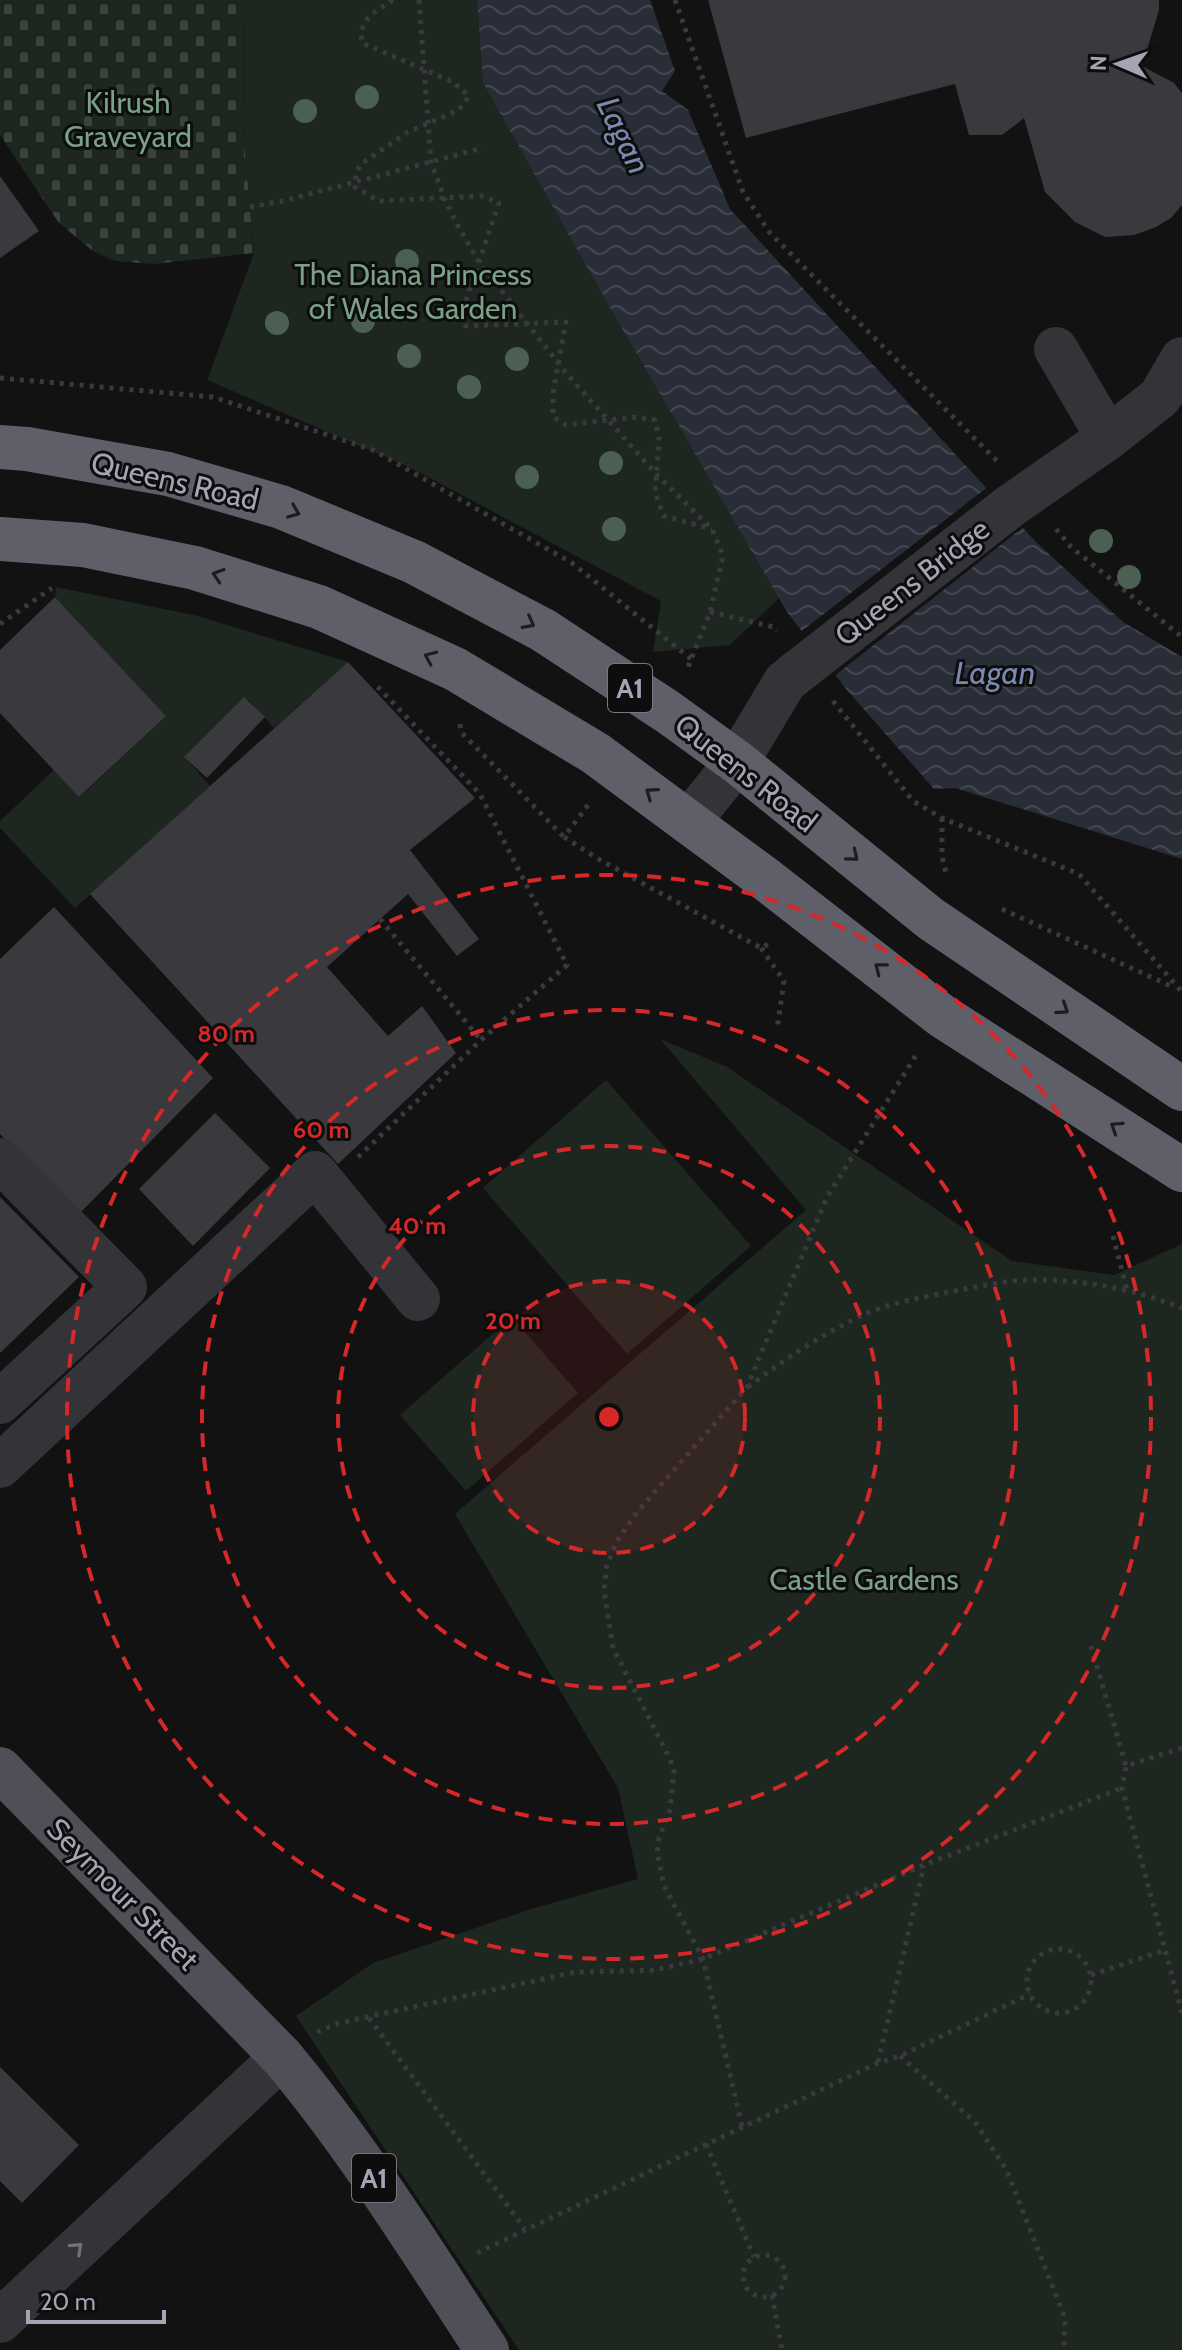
<svg xmlns="http://www.w3.org/2000/svg" width="1182" height="2350" viewBox="0 0 1182 2350" font-family="Cabin,sans-serif">
  <style>
    .cemetery { fill: url(#cemetery-stones) }
    .green { fill: #1e2620 }
    .water { fill: url(#water-waves) }
    .pier { fill: #121213 }
    .building { fill: #39393e }
    .lines { fill: none; stroke-linecap: round; stroke-linejoin: round }
    .path { stroke: #39393f; stroke-width: 5; stroke-dasharray: 4 6; stroke-linecap: butt }
    .minor { stroke: #333338; stroke-width: 44 }
    .major { stroke: #4f4f57; stroke-width: 44 }
    .highway { stroke: #5f5f69; stroke-width: 44 }
    .minor-bridge { stroke: #333338; stroke-width: 44 }
    .tree { fill: #4b6052 }
    .oneway { stroke: #1d1d20 }
    .oneway2 { stroke: #71717c }
    .ring { fill: none; stroke: #d62828; stroke-width: 4; stroke-dasharray: 14 10 }
    .labels { text-anchor: middle; dominant-baseline: central; stroke-width: 6; stroke-linejoin: round; paint-order: stroke }
    .shield { fill: #0d0d0e; stroke: #767782; stroke-width: 2 }
    .shield-label { font-size: 28px; font-weight: bold; fill: #a3a4b4 }
    .park-label { font-size: 30px; fill: #7aa085; stroke: #0d0d0e }
    .street-label { font-size: 30px; fill: #a3a4b4; stroke: #0d0d0e }
    .water-label { font-size: 32px; font-style: italic; fill: #7989b0; stroke: #0d0d0e }
    .centre { fill: #d62828; stroke: #0d0d0e; stroke-width: 4 }
    .ring-label { font-size: 24px; text-anchor: middle; font-weight: bold; fill: #d62828; stroke: #0d0d0e; stroke-width: 6; stroke-linejoin: round; paint-order: stroke }
  </style>
  <defs>
    <pattern id="cemetery-stones" width="16" height="16" patternUnits="userSpaceOnUse" patternTransform="scale(2)"><rect width="16" height="16" fill="#1e2620"/><path d="M2 7V4a2 2 0 0 1 4 0v3zM10 15v-3a2 2 0 0 1 4 0v3z" fill="#3c423e"/></pattern>
    <pattern id="water-waves" width="16" height="10" patternUnits="userSpaceOnUse" patternTransform="scale(2)"><rect width="16" height="10" fill="#282d37"/><path d="M0 5q4-4 8 0t8 0" fill="none" stroke="#444852"/></pattern>
  </defs>
  <rect width="100%" height="100%" fill="#121213"/>
  <polygon class="cemetery" points="0,0 244,0 243,127 254,253 154,264 115,261 93,251 59,223 0,135"/>
  <g class="green">
    <polygon points="244,0 477,0 483,83 609,306 779,598 730,645 653,652 661,601 409,467 207,380 254,253 243,127"/>
    <polygon points="56,587 198,616 348,662 274,728 247,699 185,757 210,786 75,908 0,828 0,821 54,770 80,797 166,716 55,597"/>
    <polygon points="660,1039 727,1067 1012,1261 1114,1275 1182,1244 1182,2350 519,2350 296,2016 373,1963 534,1908 638,1879 618,1788 455,1514 806,1210"/>
    <polygon points="606,1080 751,1246 627,1354 483,1188"/>
    <polygon points="512,1317 578,1393 466,1491 400,1415"/>
  </g>
  <polygon class="water" points="477,0 650,0 675,71 662,91 688,110 730,209 1036,542 1123,622 1182,657 1182,859 955,788 934,789 847,690 787,612 609,306 483,83"/>
  <polygon class="pier" points="989,486 1026,525 833,677 798,634"/>
  <g class="building">
    <polygon points="708,0 1159,0 1159,10 1142,66 1174,83 1182,93 1182,205 1171,218 1156,227 1134,235 1105,237 1075,222 1045,192 1024,118 1002,135 969,135 955,84 746,138"/>
    <polygon points="0,176 39,231 0,258"/>
    <polygon points="55,597 166,716 79,797 0,713 0,650"/>
    <polygon points="348,662 475,798 410,850 479,939 457,956 408,894 327,967 388,1036 422,1006 456,1053 338,1164 90,894"/>
    <polygon points="244,697 265,717 207,778 184,757"/>
    <polygon points="54,907 213,1078 78,1215 0,1134 0,959"/>
    <polygon points="215,1113 270,1168 193,1246 139,1189"/>
    <polygon points="0,1197 79,1277 0,1353"/>
    <polygon points="0,2067 79,2145 22,2203 0,2181"/>
  </g>
  <g class="lines">
    <g class="path">
      <path d="M393,0C375,12 358,19 362,43L453,82L469,96L459,110L408,132L361,164L356,173L355,187L379,201L482,196L499,203L461,315L465,326L566,322L553,393V417L566,425L636,417L655,420L659,439L655,493L664,516L712,529"/>
      <polyline points="419,0 431,162 445,200 458,226 479,262 566,373 657,475 712,529 723,556 710,612 686,672"/>
      <polyline points="675,0 743,192 770,233 997,461"/>
      <polyline points="250,207 287,200 483,148"/>
      <polyline points="0,378 213,397 373,450 572,563 691,659"/>
      <polyline points="1056,529 1071,547 1182,637"/>
      <polyline points="710,612 774,627 777,631"/>
      <polyline points="0,624 52,588"/>
      <polyline points="833,701 913,801 942,818 1079,874 1182,992"/>
      <polyline points="460,724 461,732 564,837"/>
      <polyline points="588,805 564,837 600,860 761,948 772,942"/>
      <polyline points="942,818 942,856 946,873"/>
      <polyline points="1002,909 1175,988"/>
      <polyline points="380,919 481,1040"/>
      <polyline points="761,948 784,981 777,1029"/>
      <polyline points="358,1157 481,1040 567,965 480,794 376,685"/>
      <polyline points="1113,1236 1127,1290"/>
      <path d="M748,1387C784,1360 820,1335 861,1316C887,1303 920,1298 949,1292C977,1287 1005,1280 1033,1280C1084,1279 1136,1290 1182,1308"/>
      <polyline points="1091,1646 1126,1766"/>
      <polyline points="1182,1748 1126,1766 1122,1788 1182,2013"/>
      <circle cx="1059" cy="1981" r="32"/>
      <polyline points="1091,1975 1165,1950"/>
      <polyline points="369,2018 525,2229"/>
      <polyline points="317,2032 339,2023 576,1972 655,1970 703,1959 924,1865 1122,1788"/>
      <polyline points="900,2056 975,2122 1006,2169 1065,2318 1064,2350"/>
      <polyline points="878,2062 924,1866"/>
      <polyline points="742,2126 703,1959 664,1886 657,1852 659,1838 670,1810 674,1771 670,1759 613,1648 604,1591 607,1565 617,1541 638,1511 747,1387 827,1197 918,1052"/>
      <polyline points="706,2144 754,2257"/>
      <polyline points="477,2253 878,2063 900,2056 1030,1994"/>
      <circle cx="764" cy="2276" r="21"/>
      <polyline points="772,2295 782,2350"/>
    </g>
    <g class="minor">
      <polyline points="1056,349 1108,438"/>
      <polyline points="1009,507 1108,438 1160,397 1182,359"/>
      <polyline points="689,821 737,762 785,682 796,673"/>
      <polyline points="0,1160 125,1287 0,1402"/>
      <polyline points="0,1466 315,1173 418,1299"/>
      <polyline points="0,2321 282,2057"/>
    </g>
    <path class="major" d="M0,1769L282,2057C359,2149 421,2250 487,2350"/>
    <g class="highway">
      <polyline points="0,447 27,449 168,474 281,507 414,562 543,630 668,712 737,762 931,919 1182,1089"/>
      <polyline points="0,539 83,545 195,568 319,607 455,669 595,753 767,880 942,1016 1182,1170"/>
    </g>
    <polyline class="minor-bridge" points="796,673 1009,507"/>
  </g>
  <g class="tree">
    <circle cx="367" cy="97" r="12"/>
    <circle cx="305" cy="111" r="12"/>
    <circle cx="407" cy="261" r="12"/>
    <circle cx="363" cy="321" r="12"/>
    <circle cx="277" cy="323" r="12"/>
    <circle cx="409" cy="356" r="12"/>
    <circle cx="517" cy="359" r="12"/>
    <circle cx="469" cy="387" r="12"/>
    <circle cx="611" cy="463" r="12"/>
    <circle cx="527" cy="477" r="12"/>
    <circle cx="614" cy="529" r="12"/>
    <circle cx="1101" cy="541" r="12"/>
    <circle cx="1129" cy="577" r="12"/>
  </g>
  <defs><path id="oneway-chevron" d="M-2-3.5L2.5 0L-2 3.5" fill="none" stroke-width="1.6" stroke-linecap="round" stroke-linejoin="round" transform="scale(2)"/></defs>
  <g class="oneway">
    <use href="#oneway-chevron" transform="translate(294 512) rotate(22)"/>
    <use href="#oneway-chevron" transform="translate(218 575) rotate(-162)"/>
    <use href="#oneway-chevron" transform="translate(529 623) rotate(28)"/>
    <use href="#oneway-chevron" transform="translate(430 657) rotate(-156)"/>
    <use href="#oneway-chevron" transform="translate(651 793) rotate(-144)"/>
    <use href="#oneway-chevron" transform="translate(853 856) rotate(39)"/>
    <use href="#oneway-chevron" transform="translate(880 968) rotate(-142)"/>
    <use href="#oneway-chevron" transform="translate(1063 1009) rotate(34)"/>
    <use href="#oneway-chevron" transform="translate(1116 1127) rotate(-147)"/>
  </g>
  <use class="oneway2" href="#oneway-chevron" transform="translate(77 2248) rotate(-43)"/>
  <circle cx="609" cy="1417" r="136" fill="#d62828" fill-opacity=".12"/>
  <g class="ring">
    <circle cx="609" cy="1417" r="136"/>
    <circle cx="609" cy="1417" r="271"/>
    <circle cx="609" cy="1417" r="407"/>
    <circle cx="609" cy="1417" r="542"/>
  </g>
  <g class="labels">
    <g class="shield">
      <rect x="608" y="664" width="44" height="48" rx="6"/>
      <rect x="352" y="2154" width="44" height="48" rx="6"/>
    </g>
    <g class="shield-label">
      <text x="630" y="688">A1</text>
      <text x="374" y="2178">A1</text>
    </g>
    <g class="park-label">
      <text x="128" y="102">Kilrush<tspan x="128" dy="34">Graveyard</tspan></text>
      <text x="413" y="274">The Diana Princess<tspan x="413" dy="34">of Wales Garden</tspan></text>
      <text x="864" y="1579">Castle Gardens</text>
    </g>
    <g class="street-label">
      <text transform="translate(175 481) rotate(13)">Queens Road</text>
      <text transform="translate(912 582) rotate(-38)">Queens Bridge</text>
      <text transform="translate(746 773) rotate(38)">Queens Road</text>
      <text transform="translate(123 1894) rotate(45)">Seymour Street</text>
    </g>
    <g class="water-label">
      <text transform="translate(624 135) rotate(64)">Lagan</text>
      <text x="995" y="672">Lagan</text>
    </g>
  </g>
  <circle cx="609" cy="1417" r="12" class="centre"/>
  <g class="ring-label">
    <text x="226" y="1042">80 m</text>
    <text x="321" y="1138">60 m</text>
    <text x="417" y="1234">40 m</text>
    <text x="513" y="1329">20 m</text>
  </g>
  <g transform="translate(1118 64) rotate(272)" stroke="#0d0d0e" stroke-width="6" paint-order="stroke">
  <path d="M0-6L14 30L0 20L-14 30Z" fill="#a3a4b4"/>
  <text y="-12" font-size="22" font-weight="bold" text-anchor="middle" fill="#a3a4b4">N</text>
  </g>
  <path d="M28 2310v12h136v-12" fill="none" stroke="#a3a4b4" stroke-width="4"/>
  <text x="40" y="2310" font-size="24" fill="#a3a4b4" stroke="#0d0d0e" stroke-width="6" paint-order="stroke">20 m</text>
</svg>
